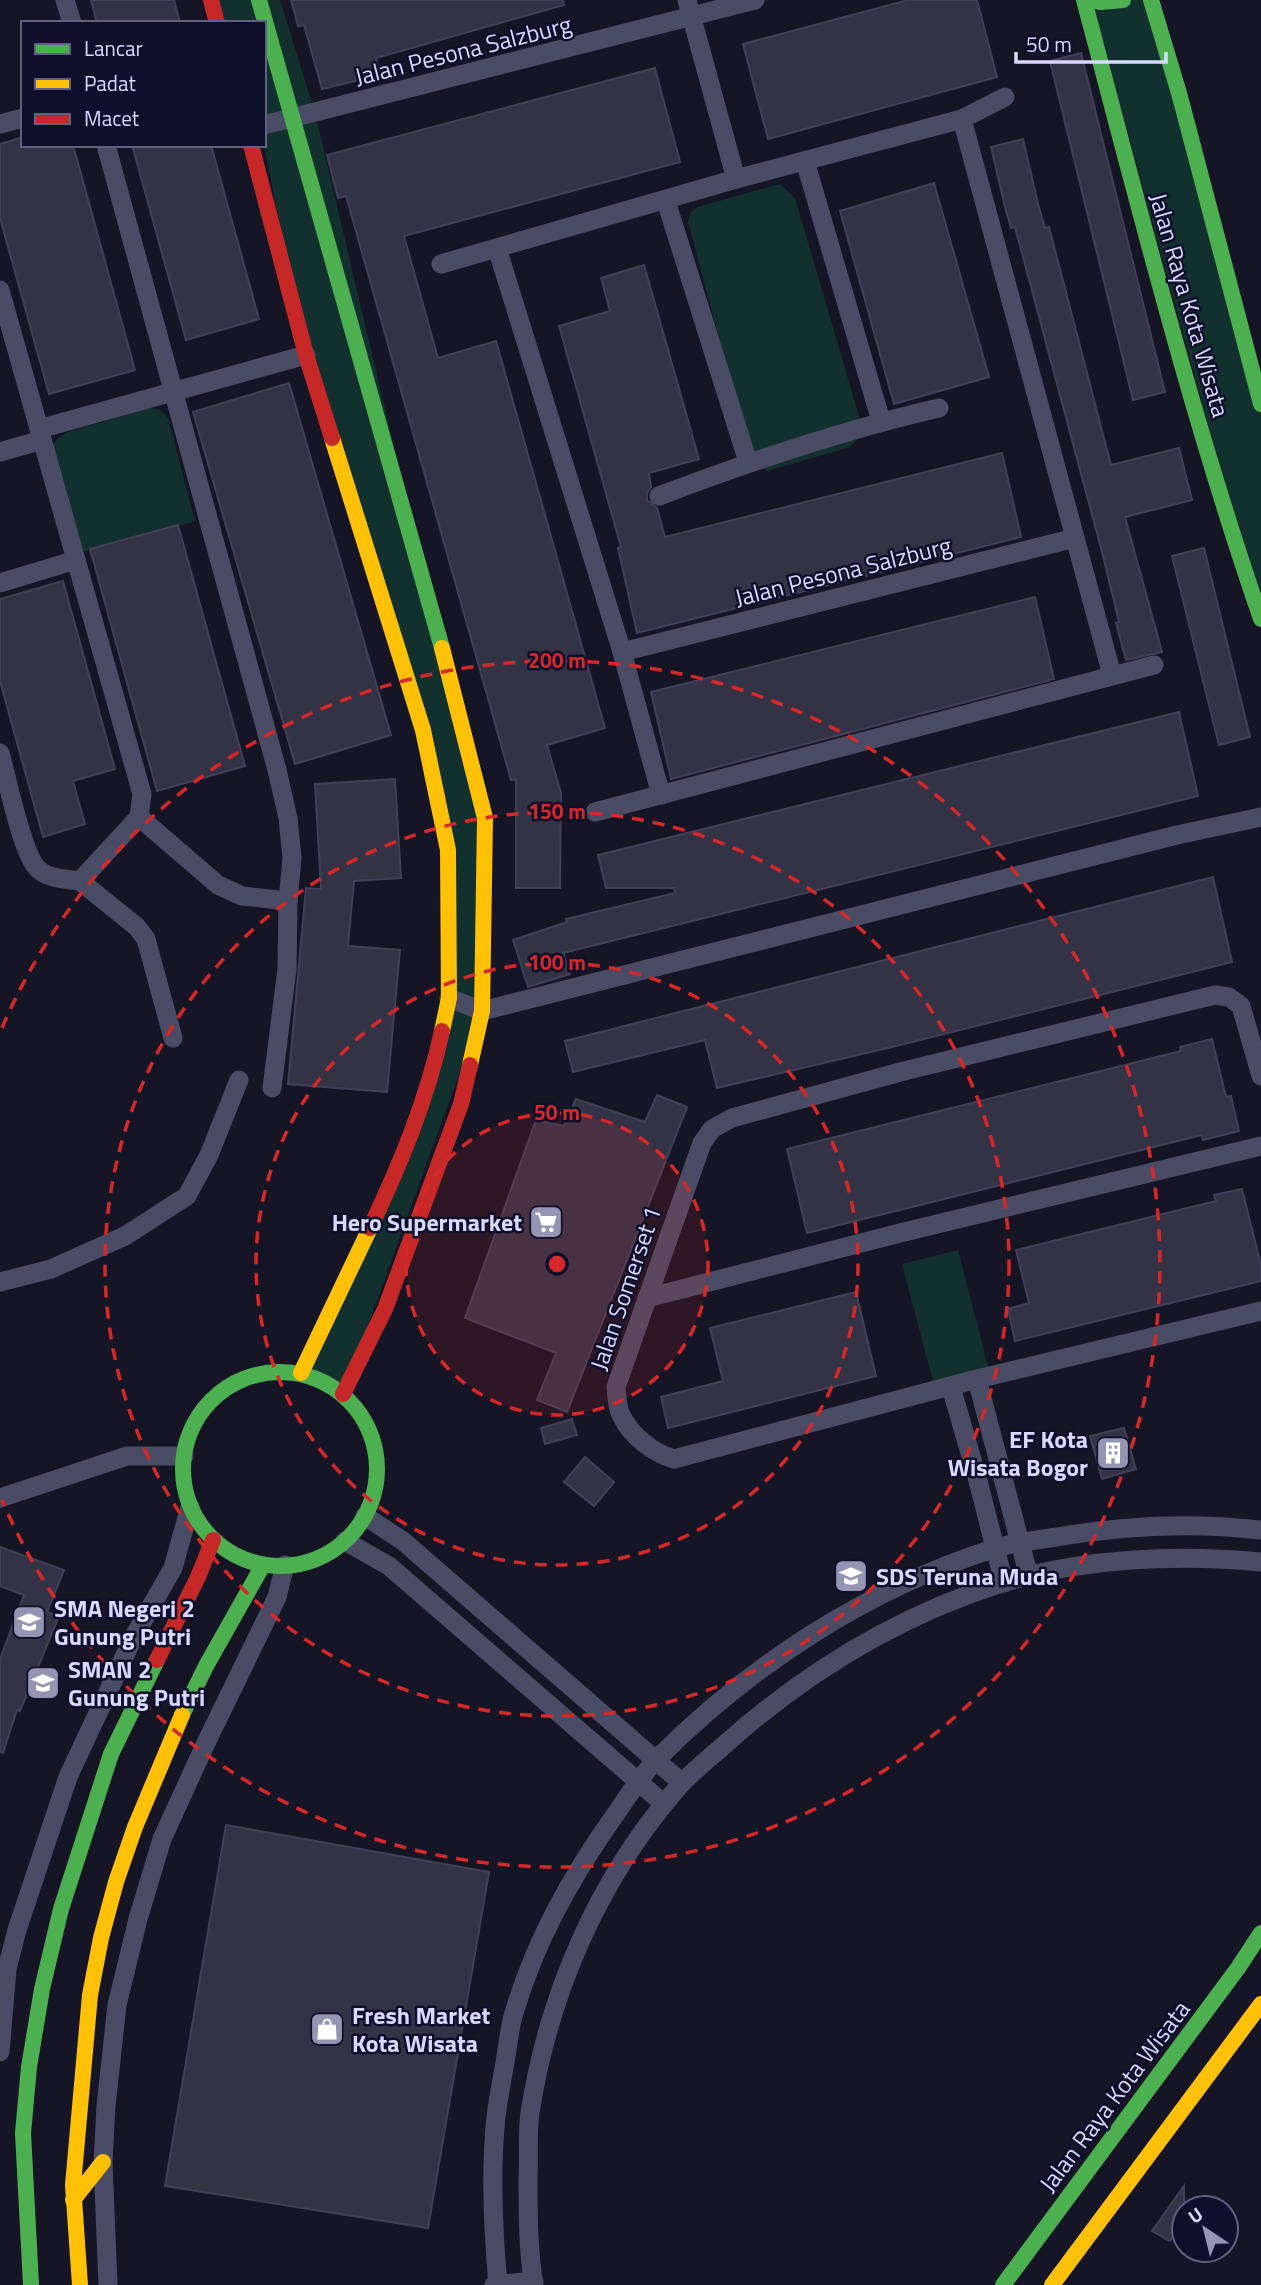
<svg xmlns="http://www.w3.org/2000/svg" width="1261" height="2285" viewBox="0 0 1261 2285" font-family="'Titillium Web',sans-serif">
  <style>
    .green { fill: #12312e }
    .building { fill: #343346; stroke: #414058; stroke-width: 2 }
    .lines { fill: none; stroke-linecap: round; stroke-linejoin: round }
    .street { stroke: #4a4c66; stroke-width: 19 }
    .fast { stroke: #4caf50; stroke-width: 16 }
    .slow { stroke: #ffc107; stroke-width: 16 }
    .jam { stroke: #c62828; stroke-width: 16 }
    .ring { fill: none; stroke: #d62828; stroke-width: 3.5; stroke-dasharray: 12 9 }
    .labels { text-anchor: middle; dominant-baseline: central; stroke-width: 5; stroke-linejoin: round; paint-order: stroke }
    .street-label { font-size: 24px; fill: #d8d9ff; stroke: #100f2b }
    .poi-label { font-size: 24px; font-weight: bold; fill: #d8d9ff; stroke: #100f2b; text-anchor: start }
    .centre { fill: #d62828; stroke: #100f2b; stroke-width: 3.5 }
    .ring-label { font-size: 21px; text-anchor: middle; font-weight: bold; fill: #d62828; stroke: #100f2b; stroke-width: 5; stroke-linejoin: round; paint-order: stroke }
  </style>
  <rect width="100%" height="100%" fill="#161525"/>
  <g class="green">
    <polygon points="210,0 280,0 315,113 437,628 485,818 482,1011 343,1394 323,1381 301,1373 436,1059 448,850 306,355 264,145 264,23 216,23"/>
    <polygon points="1092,0 1151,0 1261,403 1261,619"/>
    <polygon points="780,184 795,198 861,423 859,437 850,447 767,471 759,466 750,453 688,222 690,213 697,207"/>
    <polygon points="150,408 160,410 168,418 195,521 84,552 52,447 57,439 68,432"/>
    <polygon points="958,1250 989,1370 934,1385 902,1264"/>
  </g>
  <g class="building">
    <polygon points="91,0 174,0 180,23 97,23"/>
    <polygon points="291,0 563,0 564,5 376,58 380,75 322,89 304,25 298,26"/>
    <polygon points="908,0 977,0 997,77 768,139 743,44"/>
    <polygon points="1081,53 1165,392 1133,400 1050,61"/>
    <polygon points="655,68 680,162 404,236 438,358 496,341 605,728 547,745 561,793 560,888 516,888 516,779 511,780 346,196 338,198 327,155"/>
    <polygon points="23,137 23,145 73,145 135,370 49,394 0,218 0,144"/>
    <polygon points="1023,139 1038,204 1045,228 1049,227 1111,465 1179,448 1192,500 1125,517 1162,652 1126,660 1116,623 1119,622 1102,552 1015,227 1011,228 1005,207 991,147"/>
    <polygon points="132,145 211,145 259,319 186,340"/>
    <polygon points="934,183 989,377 894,404 840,211"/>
    <polygon points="644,265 699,459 649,473 651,487 647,493 647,500 657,508 665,537 1002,453 1021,537 637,633 618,548 621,547 559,326 610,311 601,278"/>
    <polygon points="289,383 391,735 295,764 193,412"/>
    <polygon points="178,525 245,766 157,791 90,549"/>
    <polygon points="1204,548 1250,737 1219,745 1172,556"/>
    <polygon points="63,581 115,769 73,781 85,824 43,837 0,681 0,599"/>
    <polygon points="1035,597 1054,679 671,779 651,692"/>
    <polygon points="1179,712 1198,796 563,953 570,974 528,987 513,940 567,922 566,919 675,893 674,888 606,888 598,855"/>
    <polygon points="395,779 401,878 354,881 348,946 400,950 387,1092 288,1084 306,888 321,889 315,784"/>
    <polygon points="1213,877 1232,962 892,1047 717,1088 705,1040 573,1072 565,1041"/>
    <polygon points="1212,1039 1226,1097 1231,1096 1239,1131 1203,1140 1202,1135 807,1233 787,1149 1181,1051 1180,1047"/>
    <polygon points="657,1095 687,1107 567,1412 537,1400 556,1353 465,1318 536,1120 564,1126 576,1099 645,1122"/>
    <polygon points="1242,1189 1261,1265 1261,1281 1015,1341 1008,1309 1029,1303 1016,1250 1216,1201 1214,1195"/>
    <polygon points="856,1292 876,1376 668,1428 661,1397 723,1381 710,1328"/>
    <polygon points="572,1419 577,1435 545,1444 541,1428"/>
    <polygon points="1124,1428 1136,1469 1102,1479 1090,1436"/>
    <polygon points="585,1457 614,1482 594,1506 564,1482"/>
    <polygon points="0,1547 64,1570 47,1612 59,1616 20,1711 17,1710 3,1753 0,1752 0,1659 24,1595 0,1586"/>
    <polygon points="226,1825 489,1872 428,2228 165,2186"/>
    <polygon points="1184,2186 1184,2222 1170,2241 1152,2231"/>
  </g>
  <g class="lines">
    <g class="street">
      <polyline points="65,0 72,23"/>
      <polyline points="687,0 736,179"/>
      <polyline points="962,119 1112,675"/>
      <polyline points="0,124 23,118"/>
      <polyline points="264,125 755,0"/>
      <polyline points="106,145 277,770 288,818 292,858 288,901 287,969 272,1088"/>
      <polyline points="805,161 881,421"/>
      <polyline points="666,201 748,462"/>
      <polyline points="497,248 622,652 661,795"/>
      <polyline points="441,264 736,179 962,119 1005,97"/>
      <path d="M0,290L142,794L139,817L80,881C67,879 48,879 38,869C22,855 7,777 0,753"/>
      <polyline points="39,429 306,355"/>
      <polyline points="0,452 42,440"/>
      <path d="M659,496C751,461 843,430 939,408"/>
      <polyline points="0,583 76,560"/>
      <polyline points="622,652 1075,538"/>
      <polyline points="595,812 1154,665"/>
      <polyline points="139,817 218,885 242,896 288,901"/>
      <polyline points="80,881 137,927 146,939 173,1038"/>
      <polyline points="449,998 482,1011 1177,835 1261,817"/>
      <path d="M1261,1076L1241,1006L1229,997L1215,995L904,1071L732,1118L712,1129L702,1143L616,1387C617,1396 617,1407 621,1415C631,1436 653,1453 674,1459L977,1379L1261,1311"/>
      <polyline points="0,1282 51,1269 125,1236 187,1196 209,1155 239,1080"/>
      <polyline points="647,1298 900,1233 1261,1146"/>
      <polyline points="977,1379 1029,1577"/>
      <polyline points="951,1387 977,1477 1004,1583"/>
      <polyline points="0,1498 127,1456 184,1456"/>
      <polyline points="365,1516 403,1541 682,1783"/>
      <polyline points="345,1541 389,1566 664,1804"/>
      <polyline points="0,2052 7,1969 17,1930 68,1777 133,1638 173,1568 190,1507"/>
      <polyline points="108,2285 103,2162 106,2106 117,2005 138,1919 162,1839 206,1743 277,1597 285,1565"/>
      <polyline points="494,2285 534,2281"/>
      <path d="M498,2285C493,2230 490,2172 496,2117C498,2099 502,2080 505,2062C508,2046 509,2029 514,2013C535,1941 572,1875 615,1815C628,1796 640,1777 656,1760C750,1665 868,1588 996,1548C1016,1542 1037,1540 1057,1537C1126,1525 1191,1522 1261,1530"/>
      <path d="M534,2285C528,2250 528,2214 528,2178C529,2157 527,2134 530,2113C548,1996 597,1882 674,1792C688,1775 706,1761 722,1747C803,1674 898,1616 1002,1583C1083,1558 1177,1554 1261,1562"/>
    </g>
    <g class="fast">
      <polyline points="259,0 442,648"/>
      <path d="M1084,0C1139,207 1191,416 1261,619"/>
      <polyline points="1092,0 1100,2 1123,0"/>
      <polyline points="1151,0 1179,93 1261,404"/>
      <circle cx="280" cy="1469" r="97"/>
      <polyline points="182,1715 206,1666 263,1565"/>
      <polyline points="31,2285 23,2133 29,2067 42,1989 61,1909 111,1754 157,1660"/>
      <polyline points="1003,2285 1238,1968 1261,1933"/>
    </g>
    <g class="slow">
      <polyline points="332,438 423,730 448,850 449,998 442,1031"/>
      <polyline points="442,648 485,818 482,1011 470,1065"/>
      <polyline points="301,1373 370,1228"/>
      <polyline points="73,2200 103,2162"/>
      <polyline points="80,2285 73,2185 90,1995 101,1938 116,1882 135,1827 182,1715"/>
      <polyline points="1052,2285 1261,2004"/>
    </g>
    <g class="jam">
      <polyline points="211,0 217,23"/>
      <polyline points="251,145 306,355 332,438"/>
      <path d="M370,1228C400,1165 427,1100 442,1031"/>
      <polyline points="343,1394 385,1309 461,1104 470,1065"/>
      <polyline points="157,1660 198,1577 213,1540"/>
    </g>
  </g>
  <circle cx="557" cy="1264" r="151" fill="#d62828" fill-opacity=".12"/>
  <g class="ring">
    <circle cx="557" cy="1264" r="151"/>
    <circle cx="557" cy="1264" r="301"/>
    <circle cx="557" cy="1264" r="452"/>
    <path d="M2 1028A603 603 0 1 1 2 1500"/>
  </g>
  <defs>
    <g id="supermarket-square" transform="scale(1.75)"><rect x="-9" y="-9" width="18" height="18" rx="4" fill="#9494b3" stroke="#100f2b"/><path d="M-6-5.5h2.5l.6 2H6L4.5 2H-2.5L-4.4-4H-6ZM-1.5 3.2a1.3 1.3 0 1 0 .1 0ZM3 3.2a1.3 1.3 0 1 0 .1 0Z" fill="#fff"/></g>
    <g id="building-square" transform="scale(1.75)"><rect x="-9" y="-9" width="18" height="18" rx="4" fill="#9494b3" stroke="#100f2b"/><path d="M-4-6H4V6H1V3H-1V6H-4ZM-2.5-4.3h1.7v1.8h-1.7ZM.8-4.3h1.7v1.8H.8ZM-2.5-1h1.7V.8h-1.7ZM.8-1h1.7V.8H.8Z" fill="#fff"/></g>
    <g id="school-square" transform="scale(1.75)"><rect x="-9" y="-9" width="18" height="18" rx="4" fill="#9494b3" stroke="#100f2b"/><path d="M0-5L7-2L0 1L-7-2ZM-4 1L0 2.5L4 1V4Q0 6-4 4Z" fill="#fff"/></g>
    <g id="shop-square" transform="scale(1.75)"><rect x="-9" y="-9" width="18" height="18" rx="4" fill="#9494b3" stroke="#100f2b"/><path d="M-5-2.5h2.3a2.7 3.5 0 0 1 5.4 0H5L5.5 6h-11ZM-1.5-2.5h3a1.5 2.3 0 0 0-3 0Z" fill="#fff"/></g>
  </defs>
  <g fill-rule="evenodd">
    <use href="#supermarket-square" x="546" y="1222"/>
    <use href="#building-square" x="1113" y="1453"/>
    <use href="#school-square" x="851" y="1576"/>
    <use href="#school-square" x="29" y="1622"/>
    <use href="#school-square" x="43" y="1683"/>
    <use href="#shop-square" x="327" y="2029"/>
  </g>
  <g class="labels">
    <g class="street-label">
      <text transform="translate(463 50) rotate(-14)">Jalan Pesona Salzburg</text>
      <text transform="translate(1190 305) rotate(74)">Jalan Raya Kota Wisata</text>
      <text transform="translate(843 571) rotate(-14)">Jalan Pesona Salzburg</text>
      <text transform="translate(625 1288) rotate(-71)">Jalan Somerset 1</text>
      <text transform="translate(1114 2096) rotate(-53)">Jalan Raya Kota Wisata</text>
    </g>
    <g class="poi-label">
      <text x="522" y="1222" text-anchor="end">Hero Supermarket</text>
      <text x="1088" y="1439" text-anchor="end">EF Kota<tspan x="1088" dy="28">Wisata Bogor</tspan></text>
      <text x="876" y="1576">SDS Teruna Muda</text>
      <text x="54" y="1608">SMA Negeri 2<tspan x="54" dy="28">Gunung Putri</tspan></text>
      <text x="68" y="1669">SMAN 2<tspan x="68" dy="28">Gunung Putri</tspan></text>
      <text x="352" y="2015">Fresh Market<tspan x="352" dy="28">Kota Wisata</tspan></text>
    </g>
  </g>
  <circle cx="557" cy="1264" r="10" class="centre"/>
  <g class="ring-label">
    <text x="557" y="668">200 m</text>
    <text x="557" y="819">150 m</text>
    <text x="557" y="970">100 m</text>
    <text x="557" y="1120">50 m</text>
  </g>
  <rect x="21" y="21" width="245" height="126" fill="#100f2b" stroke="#606080" stroke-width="2"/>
  <rect x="35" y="44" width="35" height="10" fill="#4caf50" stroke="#606080" stroke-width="2"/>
  <text x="84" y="56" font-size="21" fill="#d8d9ff">Lancar</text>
  <rect x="35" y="79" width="35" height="10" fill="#ffc107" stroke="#606080" stroke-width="2"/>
  <text x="84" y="91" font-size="21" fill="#d8d9ff">Padat</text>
  <rect x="35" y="114" width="35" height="10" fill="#c62828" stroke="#606080" stroke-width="2"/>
  <text x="84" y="126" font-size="21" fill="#d8d9ff">Macet</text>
  <g transform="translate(1205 2229) rotate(325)"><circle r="33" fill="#100f2b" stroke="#606080" stroke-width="2"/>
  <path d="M0-5L12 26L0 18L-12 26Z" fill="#9494b3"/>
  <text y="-10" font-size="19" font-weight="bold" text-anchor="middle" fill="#d8d9ff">U</text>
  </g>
  <path d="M1016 52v10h150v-10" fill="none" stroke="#d8d9ff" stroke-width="3.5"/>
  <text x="1026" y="52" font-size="21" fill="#d8d9ff" stroke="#100f2b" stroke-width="5" paint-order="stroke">50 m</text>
</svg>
